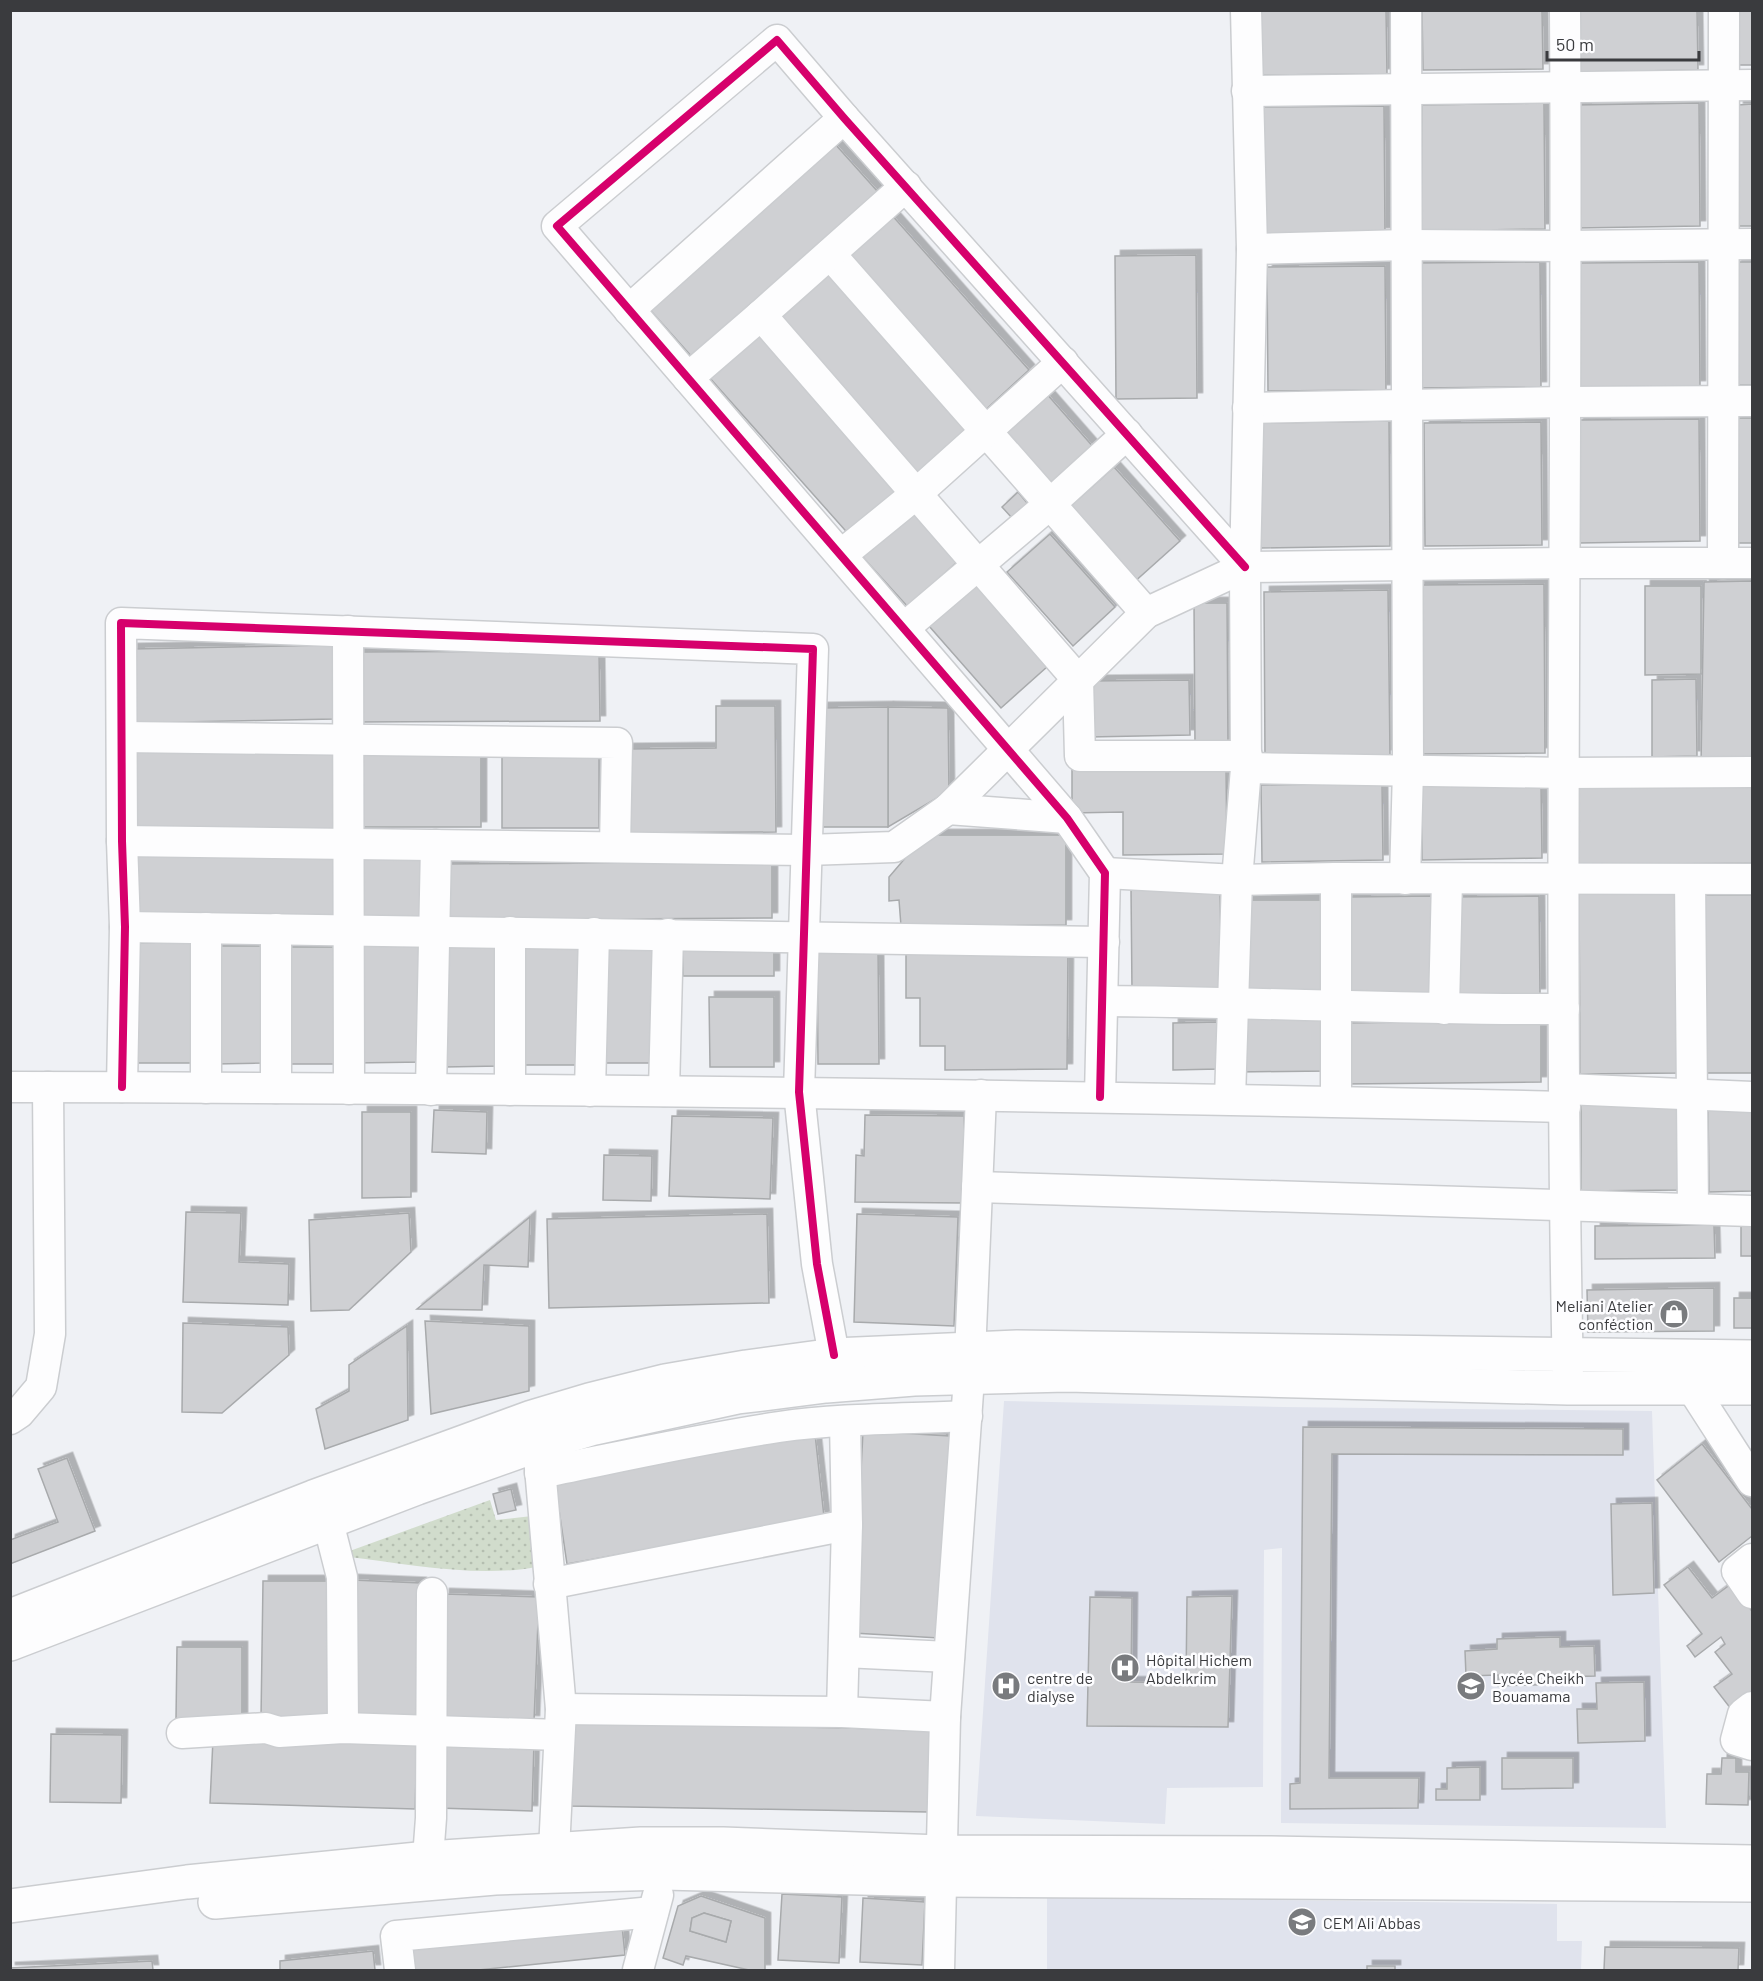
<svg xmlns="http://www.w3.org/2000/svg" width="1763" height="1981" viewBox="0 0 1763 1981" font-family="Barlow,sans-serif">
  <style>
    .built { fill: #e0e3ed }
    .grass { fill: url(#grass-dots) }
    .building { fill: #cfd0d3; stroke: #a8aaac; stroke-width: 1.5; fill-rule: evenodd; filter: url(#shadow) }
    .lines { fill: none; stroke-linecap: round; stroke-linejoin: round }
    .minor-casing { stroke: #cbcdd0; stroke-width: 33 }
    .major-casing { stroke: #cbcdd0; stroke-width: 36 }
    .minor { stroke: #fdfdfe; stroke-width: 30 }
    .major { stroke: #fdfdfe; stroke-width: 33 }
    .cycleway-casing { stroke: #fdfdff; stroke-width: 11 }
    .cycleway { stroke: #d6006c; stroke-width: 8 }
    .labels { text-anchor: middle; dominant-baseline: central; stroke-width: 5; stroke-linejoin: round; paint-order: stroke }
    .poi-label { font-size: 16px; fill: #3a3b3e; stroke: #fdfdff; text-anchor: start }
  </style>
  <defs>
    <pattern id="grass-dots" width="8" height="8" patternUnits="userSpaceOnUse" patternTransform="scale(1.5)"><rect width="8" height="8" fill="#d1dccc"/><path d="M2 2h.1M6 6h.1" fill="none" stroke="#b4beb0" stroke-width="1.8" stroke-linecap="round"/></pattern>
    <filter id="shadow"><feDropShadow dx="5.5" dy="-5.5" stdDeviation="0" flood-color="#0004"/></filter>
  </defs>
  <rect width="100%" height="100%" fill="#eff1f5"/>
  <g class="built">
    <polygon points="1004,1401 1283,1407 1652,1411 1666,1828 1281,1823 1282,1548 1264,1550 1263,1787 1167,1788 1165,1824 976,1816"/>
    <polygon points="1047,1897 1557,1904 1557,1941 1582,1941 1581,1970 1047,1970"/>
  </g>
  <path class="grass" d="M490,1500L496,1520L532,1516L536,1567C478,1578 407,1564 349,1557L347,1552Z"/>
  <g class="building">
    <polygon points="1258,10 1386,10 1387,74 1258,75"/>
    <polygon points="1422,10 1542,10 1543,69 1423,70"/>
    <polygon points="1577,10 1697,10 1698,70 1578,72"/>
    <rect x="1737" y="10" width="15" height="55"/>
    <polygon points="1544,103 1545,229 1422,231 1422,105"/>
    <polygon points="1699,103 1700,226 1576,228 1575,105"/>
    <polygon points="1752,104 1752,226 1739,226 1738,105"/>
    <polygon points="1384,106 1385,233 1264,234 1263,107"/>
    <polygon points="835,144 878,192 693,358 650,310"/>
    <polygon points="890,213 1029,370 980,415 840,258"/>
    <polygon points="1196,255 1197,398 1116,399 1115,256"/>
    <polygon points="1540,262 1541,387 1416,388 1415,263"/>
    <polygon points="1699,262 1700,386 1578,387 1577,263"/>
    <polygon points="1736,262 1752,262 1752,385 1737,385"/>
    <polygon points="1385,266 1386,390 1268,391 1267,267"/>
    <polygon points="828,271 968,429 918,473 778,316"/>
    <polygon points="758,332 901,493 852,538 708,376"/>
    <polygon points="1046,393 1095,449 1049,490 999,435"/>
    <polygon points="1736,418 1752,418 1752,543 1737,543"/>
    <polygon points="1699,419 1700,541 1579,543 1578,420"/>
    <polygon points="1389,421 1390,546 1259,548 1258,423"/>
    <polygon points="1541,422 1542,545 1425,546 1424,423"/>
    <polygon points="1114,467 1180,541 1132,584 1066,510"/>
    <polygon points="1018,492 1028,504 1012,518 1002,507"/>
    <polygon points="909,508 957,562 908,607 859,553"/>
    <polygon points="1050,534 1115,607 1073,646 1007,572"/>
    <polygon points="1752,581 1752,764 1701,765 1704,582"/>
    <polygon points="976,584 1048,666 1001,708 929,626"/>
    <polygon points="1544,584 1545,753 1421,754 1419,585"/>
    <polygon points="1645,586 1701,586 1701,674 1645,675"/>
    <polygon points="1388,590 1390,755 1265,757 1264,592"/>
    <polygon points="1194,603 1227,603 1228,745 1195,745"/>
    <polygon points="333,645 334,719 133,723 132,649"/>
    <polygon points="599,651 600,721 358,722 358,652"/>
    <polygon points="1696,679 1697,756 1652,757 1652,680"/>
    <polygon points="1189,680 1190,735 1089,737 1089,681"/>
    <polygon points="716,706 775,706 776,832 626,833 626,749 716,748"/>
    <polygon points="888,707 948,708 949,791 888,827"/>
    <polygon points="888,707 888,827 820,827 820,708"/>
    <polygon points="334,746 334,830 131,830 131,747"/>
    <polygon points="481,753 481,827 358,827 358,754"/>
    <rect x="502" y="754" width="97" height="74"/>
    <polygon points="1226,767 1227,854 1123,855 1123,812 1072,813 1072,769"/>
    <polygon points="1382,783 1383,860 1262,862 1261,785"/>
    <polygon points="1541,784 1542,858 1422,860 1422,785"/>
    <polygon points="1752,785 1752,863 1575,865 1575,787"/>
    <polygon points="925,835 1066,835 1066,925 901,926 899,900 889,901 889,877"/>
    <polygon points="337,852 337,920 135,921 135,853"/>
    <polygon points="425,854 426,921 356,921 356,855"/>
    <polygon points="772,862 772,918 442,920 442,864"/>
    <polygon points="1220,888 1221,990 1132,991 1131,889"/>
    <polygon points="1678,893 1679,1073 1580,1074 1579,894"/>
    <polygon points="1701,895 1752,895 1752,1073 1703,1073"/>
    <polygon points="1436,896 1437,999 1348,1000 1347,897"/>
    <polygon points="1539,896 1540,994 1449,995 1449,897"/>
    <polygon points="1245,900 1326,900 1327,993 1246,994"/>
    <polygon points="774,942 774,976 683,976 683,943"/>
    <polygon points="133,943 198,943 197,1063 133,1063"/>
    <polygon points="499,944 500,1066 444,1067 444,945"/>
    <polygon points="520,944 585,944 584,1065 521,1065"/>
    <polygon points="817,944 878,944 879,1064 818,1064"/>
    <polygon points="354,945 423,945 423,1062 354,1063"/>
    <rect x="599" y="945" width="60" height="118"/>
    <polygon points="215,946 265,946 266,1063 215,1064"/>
    <rect x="286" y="947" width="53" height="117"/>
    <polygon points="1068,950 1067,1069 945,1070 945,1046 920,1046 920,998 906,998 906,951"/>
    <polygon points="709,997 774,997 774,1067 710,1067"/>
    <polygon points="1327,1016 1327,1071 1236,1072 1236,1017"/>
    <polygon points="1541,1020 1541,1082 1344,1084 1344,1023"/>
    <polygon points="1219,1022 1219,1069 1173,1070 1173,1023"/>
    <polygon points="1681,1099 1682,1190 1581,1191 1581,1100"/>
    <polygon points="1708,1108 1752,1108 1752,1191 1709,1192"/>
    <polygon points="434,1110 487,1112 486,1154 432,1152"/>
    <polygon points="362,1112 411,1112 411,1197 362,1198"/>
    <polygon points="865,1115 964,1116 963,1203 855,1202 856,1155 864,1156"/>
    <polygon points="672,1116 773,1118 770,1199 669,1196"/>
    <polygon points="604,1155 652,1156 651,1201 603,1200"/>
    <polygon points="186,1212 241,1213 239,1262 289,1264 288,1305 183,1302"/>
    <polygon points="409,1213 411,1252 349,1310 311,1311 309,1220"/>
    <polygon points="767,1214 769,1303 549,1308 547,1219"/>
    <polygon points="857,1214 958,1217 954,1326 854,1322"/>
    <polygon points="530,1217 528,1267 484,1265 482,1310 417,1309"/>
    <polygon points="1714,1225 1715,1258 1595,1259 1595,1226"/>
    <rect x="1741" y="1225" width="11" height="31"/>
    <polygon points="1714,1288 1714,1331 1588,1332 1587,1290"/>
    <rect x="1734" y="1298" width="18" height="30"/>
    <polygon points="425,1321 529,1326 529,1391 431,1414"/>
    <polygon points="183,1323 288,1327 289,1355 222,1413 182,1412"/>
    <polygon points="407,1326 408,1420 325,1449 316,1409 349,1391 349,1365"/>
    <polygon points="1303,1427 1623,1429 1623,1455 1332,1454 1329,1778 1419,1778 1418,1808 1290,1809 1290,1784 1300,1783"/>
    <polygon points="863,1431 950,1436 939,1638 853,1633"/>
    <polygon points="815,1434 824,1517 567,1564 555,1483"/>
    <polygon points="1702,1444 1752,1509 1752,1536 1719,1562 1657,1480"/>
    <polygon points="67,1458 95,1531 10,1564 10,1540 58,1522 38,1469"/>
    <polygon points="511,1489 516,1510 498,1514 493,1494"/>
    <polygon points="1652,1503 1654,1593 1613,1595 1611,1504"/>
    <polygon points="1688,1567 1712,1598 1731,1584 1752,1611 1752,1692 1731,1709 1714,1687 1732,1674 1715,1652 1725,1644 1721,1637 1695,1657 1687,1646 1702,1634 1664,1585"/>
    <polygon points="352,1580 421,1583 416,1722 347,1720"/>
    <polygon points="263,1581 331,1581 329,1718 261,1718"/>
    <polygon points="444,1594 539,1597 534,1721 440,1718"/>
    <polygon points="1232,1596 1228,1727 1087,1726 1090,1597 1132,1598 1131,1682 1186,1683 1187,1597"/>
    <polygon points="1560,1637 1560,1647 1594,1646 1595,1676 1561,1677 1561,1684 1498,1686 1498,1675 1466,1676 1465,1651 1497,1649 1497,1639"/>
    <polygon points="177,1647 242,1647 242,1720 176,1719"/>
    <polygon points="1644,1682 1645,1741 1578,1743 1577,1709 1597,1709 1596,1683"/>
    <polygon points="571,1722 933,1730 928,1812 569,1806"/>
    <polygon points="51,1734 122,1735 121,1803 50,1802"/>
    <polygon points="213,1739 417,1745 415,1809 210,1803"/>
    <polygon points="440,1739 534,1742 532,1811 437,1808"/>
    <polygon points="1502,1758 1573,1758 1573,1788 1502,1789"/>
    <polygon points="1722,1758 1736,1758 1736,1772 1749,1772 1748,1805 1706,1804 1707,1774 1721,1774"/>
    <polygon points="1480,1767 1480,1800 1436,1800 1436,1789 1447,1789 1447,1768"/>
    <polygon points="782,1894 842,1897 839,1963 778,1960"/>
    <path d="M701,1896L765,1918V1970H749L686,1956L683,1965L663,1958L678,1906ZM704,1913L731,1921L726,1942L690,1931L692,1918Z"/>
    <polygon points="863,1898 925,1902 922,1965 860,1962"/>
    <polygon points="704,1913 731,1921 726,1942 690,1931 692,1918"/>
    <polygon points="622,1926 625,1955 478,1970 409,1970 407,1949"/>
    <polygon points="1605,1947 1739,1948 1738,1970 1604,1970"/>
    <polygon points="373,1951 375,1970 280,1970 280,1961"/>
    <polygon points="152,1961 153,1970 10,1970 10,1968"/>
    <rect x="1367" y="1966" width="28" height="4"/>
  </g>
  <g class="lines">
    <g class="minor-casing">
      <g id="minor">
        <path d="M1565,10C1568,467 1558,923 1568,1379"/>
        <polyline points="1247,91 1752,85"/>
        <polyline points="1252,249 1407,245 1565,246 1752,244"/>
        <polyline points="830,254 1146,613"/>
        <polyline points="629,310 844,118"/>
        <polyline points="761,315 1078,680 1080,756 1247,756"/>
        <polyline points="688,378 761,315 906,186"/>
        <polyline points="1248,408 1565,402 1752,401"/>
        <polyline points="841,555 916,494 1063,362"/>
        <polyline points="1723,563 1724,10"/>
        <polyline points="904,628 1050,504 1127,434"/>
        <polyline points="348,631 349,1089"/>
        <polyline points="122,737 617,743 615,847"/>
        <polyline points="1246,768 1564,773 1752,772"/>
        <polyline points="948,809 1067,818"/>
        <polyline points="122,841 807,850 894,847 948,809 1146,613 1245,567 1565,563 1752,563"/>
        <polyline points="1105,873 1237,880 1336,878 1752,879"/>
        <polyline points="1405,879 1408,770 1406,10"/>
        <polyline points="1690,879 1693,1208"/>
        <polyline points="125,927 1104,942"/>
        <path d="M1103,1001C1257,1002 1410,1010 1564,1009"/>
        <polyline points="1444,1009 1447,879"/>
        <path d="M10,1087C529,1088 1047,1095 1565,1107"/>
        <polyline points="122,1087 125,927 122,841 121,623 813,649 799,1092 817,1264 834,1355"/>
        <polyline points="206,1088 206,928"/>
        <polyline points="276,1088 276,929"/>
        <polyline points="1565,1089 1752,1097"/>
        <polyline points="431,1090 436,845"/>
        <polyline points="510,1090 510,932"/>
        <polyline points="590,1091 594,933"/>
        <polyline points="664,1091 668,934"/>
        <polyline points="1100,1097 1105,873 1067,818 557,226 777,40 844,118 1245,567"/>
        <polyline points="1230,1099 1237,880 1246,768 1245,567 1252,249 1246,10"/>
        <polyline points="1336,1101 1336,878"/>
        <polyline points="977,1187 1752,1211"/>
        <polyline points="1692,1388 1752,1481"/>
        <polyline points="10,1419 19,1413 41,1387 50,1334 48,1087"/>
        <polyline points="533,1423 538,1445 561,1709 554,1850"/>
        <path d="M540,1473C619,1457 699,1439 779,1427C841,1418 904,1419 967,1416"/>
        <polyline points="328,1522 342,1577 343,1728"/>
        <polyline points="1752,1559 1737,1571 1752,1593"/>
        <polyline points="549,1584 847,1525"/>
        <polyline points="844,1652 949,1657"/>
        <polyline points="1752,1707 1743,1714 1736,1740 1752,1745"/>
        <polyline points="561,1709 842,1712 945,1717"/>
        <polyline points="842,1712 847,1525 845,1421"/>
        <polyline points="182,1733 266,1728 279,1732 343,1728 559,1735"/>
        <polyline points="428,1858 431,1818 432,1593"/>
        <polyline points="400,1970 396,1936 653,1912"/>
        <polyline points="638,1970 658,1895"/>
        <polyline points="939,1970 945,1717 969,1378 981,1095"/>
      </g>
    </g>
    <g class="major-casing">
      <g id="major">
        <polyline points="10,1616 313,1497 532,1417 589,1400 665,1381 746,1367 834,1355 1017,1347 1752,1357"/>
        <polyline points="10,1644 417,1488 538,1445 591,1429 738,1397 826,1386 914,1379 1067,1375 1568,1388 1752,1388"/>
        <polyline points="215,1902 495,1878 664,1873 940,1880 1752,1885"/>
        <polyline points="10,1906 187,1882 428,1858 641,1844 723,1844 941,1852 1271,1853 1752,1862"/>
      </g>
    </g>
    <use href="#minor" class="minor"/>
    <use href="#major" class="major"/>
    <g class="cycleway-casing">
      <g id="cycleway">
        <polyline points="122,1087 125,927 122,841 121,623 813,649 799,1092 817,1264 834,1355"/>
        <polyline points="1100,1097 1105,873 1067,818 557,226 777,40 844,118 1245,567"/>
      </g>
    </g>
    <use href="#cycleway" class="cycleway"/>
  </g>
  <defs>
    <g id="shop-disc" transform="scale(1.5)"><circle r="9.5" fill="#797b7e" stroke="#fdfdff"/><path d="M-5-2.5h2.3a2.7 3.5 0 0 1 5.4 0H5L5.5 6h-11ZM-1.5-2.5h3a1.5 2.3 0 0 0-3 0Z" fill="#fff"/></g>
    <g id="hospital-disc" transform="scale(1.5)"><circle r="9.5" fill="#797b7e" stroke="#fdfdff"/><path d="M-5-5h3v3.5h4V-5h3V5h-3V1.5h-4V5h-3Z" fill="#fff"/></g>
    <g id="school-disc" transform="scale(1.5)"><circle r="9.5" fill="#797b7e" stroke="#fdfdff"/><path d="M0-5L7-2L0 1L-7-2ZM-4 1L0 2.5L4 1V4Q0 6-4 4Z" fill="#fff"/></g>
  </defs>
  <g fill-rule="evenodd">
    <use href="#shop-disc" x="1674" y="1314"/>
    <use href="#hospital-disc" x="1125" y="1668"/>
    <use href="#hospital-disc" x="1006" y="1686"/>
    <use href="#school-disc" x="1471" y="1686"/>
    <use href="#school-disc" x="1302" y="1922"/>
  </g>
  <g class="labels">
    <g class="poi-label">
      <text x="1653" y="1305" text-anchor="end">Meliani Atelier<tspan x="1653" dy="18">conféction</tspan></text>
      <text x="1146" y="1659">Hôpital Hichem<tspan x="1146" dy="18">Abdelkrim</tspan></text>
      <text x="1027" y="1677">centre de<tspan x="1027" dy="18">dialyse</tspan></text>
      <text x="1492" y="1677">Lycée Cheikh<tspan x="1492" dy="18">Bouamama</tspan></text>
      <text x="1323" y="1922">CEM Ali Abbas</text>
    </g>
  </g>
  <rect width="1763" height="1981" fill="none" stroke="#3a3b3e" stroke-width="24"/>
  <path d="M1547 51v9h152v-9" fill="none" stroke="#3a3b3e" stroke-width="3"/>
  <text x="1556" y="51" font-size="18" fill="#3a3b3e" stroke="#fdfdff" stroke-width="4.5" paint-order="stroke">50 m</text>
</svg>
